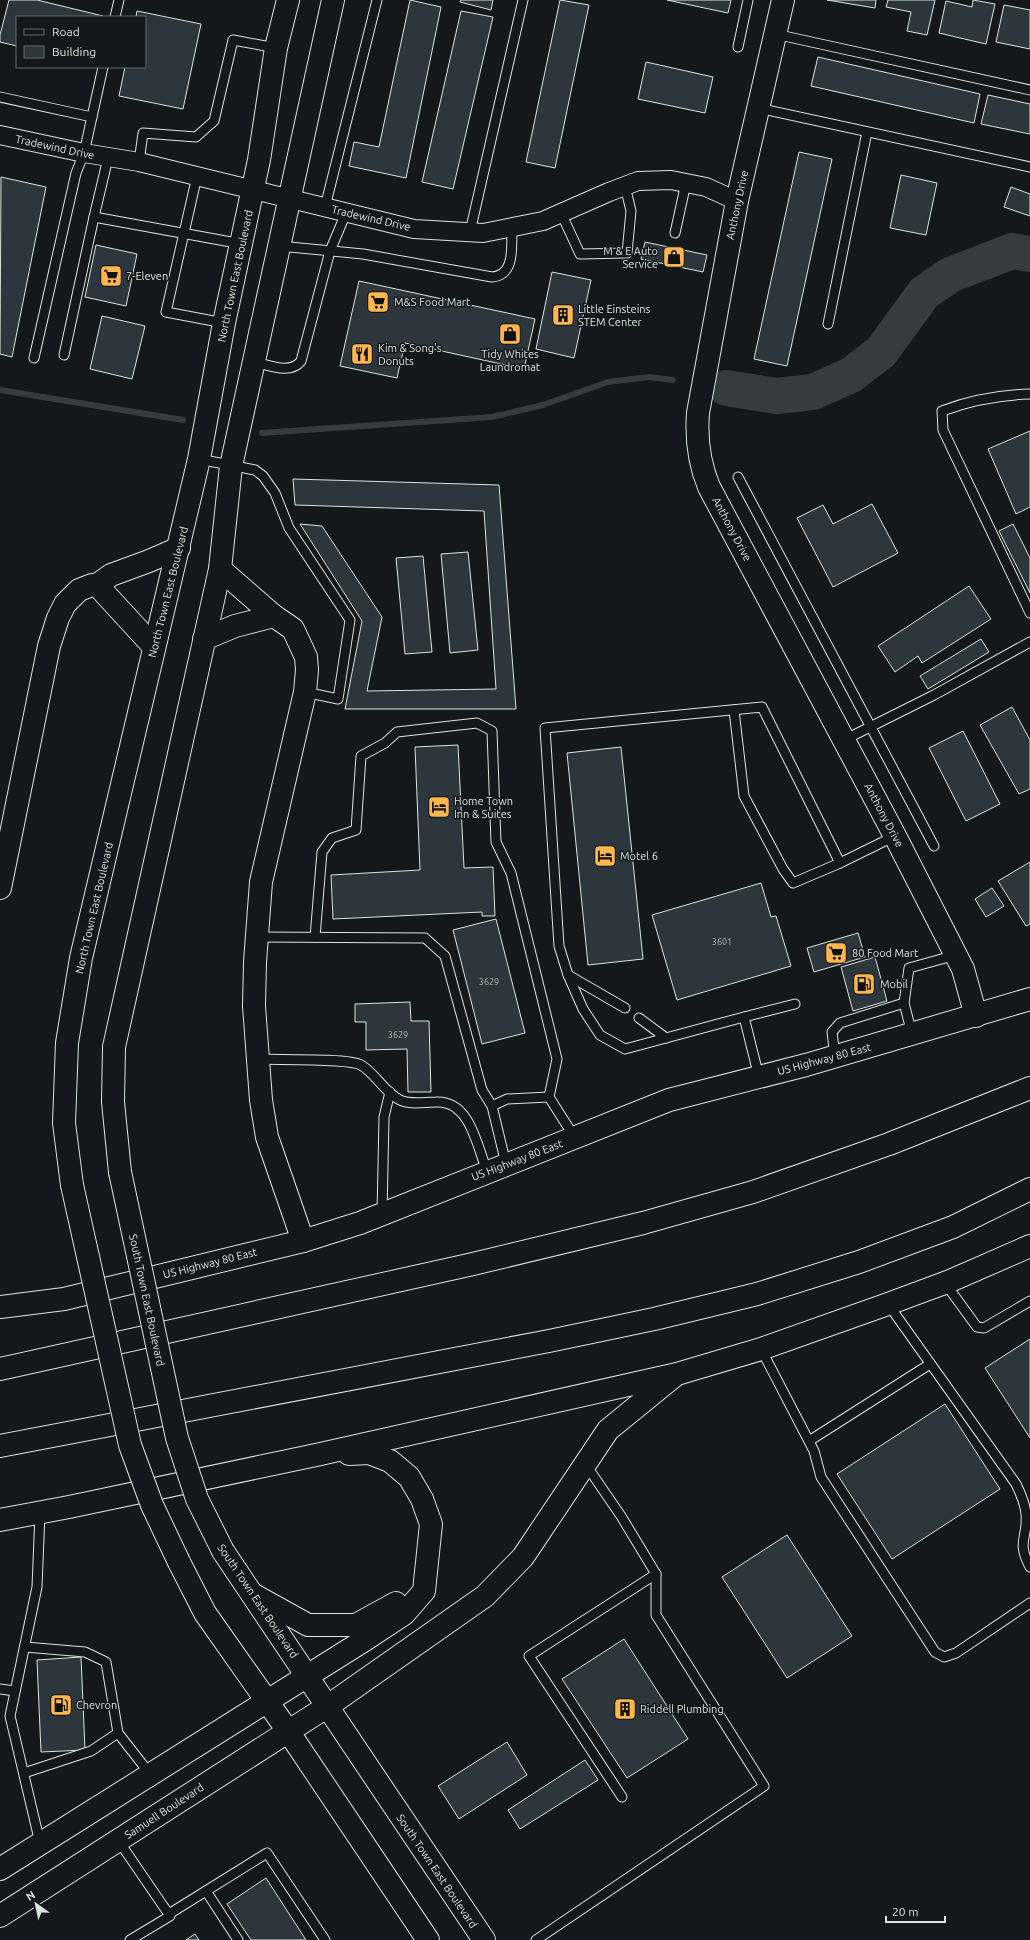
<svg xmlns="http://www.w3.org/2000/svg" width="1030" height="1940" viewBox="0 0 1030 1940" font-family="Ubuntu,sans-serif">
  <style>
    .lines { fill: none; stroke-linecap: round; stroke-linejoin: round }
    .stream { stroke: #363b3e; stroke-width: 6 }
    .river { stroke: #363b3e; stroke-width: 36 }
    .building { fill: #2c363c; stroke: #d8e6dc }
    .service-casing { stroke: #d8e6dc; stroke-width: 11 }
    .minor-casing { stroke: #d8e6dc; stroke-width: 20 }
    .tertiary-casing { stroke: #d8e6dc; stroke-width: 24 }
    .secondary-casing { stroke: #d8e6dc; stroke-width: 24 }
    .motorway-casing { stroke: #d8e6dc; stroke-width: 24 }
    .service { stroke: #14181c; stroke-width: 9 }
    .minor { stroke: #14181c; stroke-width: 18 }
    .tertiary { stroke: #14181c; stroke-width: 22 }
    .secondary { stroke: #14181c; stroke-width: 22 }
    .motorway { stroke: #14181c; stroke-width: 22 }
    .secondary-bridge-casing { stroke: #d8e6dc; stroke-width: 24; stroke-linecap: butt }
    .secondary-bridge { stroke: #14181c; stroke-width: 22 }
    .labels { text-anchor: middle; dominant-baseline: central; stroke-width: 3; stroke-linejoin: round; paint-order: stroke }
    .number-label { font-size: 9px; fill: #adbab4 }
    .street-label { font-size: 11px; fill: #d8e6dc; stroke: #14181c }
    .poi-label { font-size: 11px; fill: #d8e6dc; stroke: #14181c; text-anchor: start }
  </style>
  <rect width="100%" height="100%" fill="#14181c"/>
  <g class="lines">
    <g class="stream">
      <polyline points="0,390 183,420"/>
      <polyline points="262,433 492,417 543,405 608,382 649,377 673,380"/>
    </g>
    <polyline class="river" points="726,388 777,396 813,392 851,375 881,352 924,293 950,275 1012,251 1030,254"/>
  </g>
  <g class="building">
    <polygon points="9,0 37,0 103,16 102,17 17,17 17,46 0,42 0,35"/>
    <polygon points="410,0 441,7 406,178 349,166 354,142 379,147"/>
    <polygon points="461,0 493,0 491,10 460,2"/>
    <polygon points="560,0 589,5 555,168 526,162"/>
    <polygon points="667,0 731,0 728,13"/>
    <polygon points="827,0 876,0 875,8"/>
    <polygon points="888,0 935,0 927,35 907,31 911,12 886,7"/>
    <polygon points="973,0 995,4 986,44 939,33 946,1 972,7"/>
    <polygon points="1004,5 1030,10 1030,49 996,42"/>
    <polygon points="137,11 201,24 183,109 119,96 125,67 145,67 145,17 136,17"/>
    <polygon points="461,11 493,17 453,189 422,182"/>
    <polygon points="818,57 980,94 974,123 811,86"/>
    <polygon points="646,62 713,77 705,113 638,99"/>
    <polygon points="988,95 1030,104 1030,134 981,124"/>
    <polygon points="799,152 832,159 787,366 754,359"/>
    <polygon points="901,175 937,183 926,235 890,228"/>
    <polygon points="1,177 46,187 12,357 0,354"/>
    <polygon points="1011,187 1030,194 1030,216 1004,207"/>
    <polygon points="645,242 707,255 703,272 641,259"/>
    <polygon points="96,245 137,254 126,306 85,297"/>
    <polygon points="552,272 591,280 574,358 536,349"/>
    <polygon points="359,281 535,319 524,369 405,343 397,378 340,366"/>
    <polygon points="102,316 145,326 132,379 90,369"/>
    <polygon points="1030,431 1030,507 1016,514 988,449"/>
    <polygon points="293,479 499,485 516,709 345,709 362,621 300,524 322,526 382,617 367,691 496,689 484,511 295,505"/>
    <polygon points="872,504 898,553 833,587 797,518 823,505 833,524"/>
    <polygon points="1013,524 1030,558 1030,593 999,531"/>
    <polygon points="468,552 478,650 450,653 441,554"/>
    <polygon points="423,556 432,652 405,654 396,558"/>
    <polygon points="969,586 991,619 922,663 918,656 895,672 878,646"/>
    <polygon points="981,639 989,652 928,689 920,676"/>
    <polygon points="1012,707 1030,740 1030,789 1019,794 980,725"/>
    <polygon points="963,731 1000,804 966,821 929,748"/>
    <polygon points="458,745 464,868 493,867 495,916 482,916 482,912 333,919 331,875 420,870 415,747"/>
    <polygon points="621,747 643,959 588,965 567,753"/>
    <polygon points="1030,862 1030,924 1026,926 998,881"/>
    <polygon points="761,883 771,917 776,916 791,966 677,1000 652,915"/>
    <polygon points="992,888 1004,906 986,917 975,899"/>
    <polygon points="496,919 525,1033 482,1044 453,930"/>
    <polygon points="858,933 865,957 814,972 807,948"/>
    <polygon points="875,957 887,1001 853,1011 841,967"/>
    <polygon points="410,1002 411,1021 429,1021 431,1092 408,1092 407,1049 366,1050 366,1022 355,1022 355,1004"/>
    <polygon points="1030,1339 1030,1438 985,1368"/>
    <polygon points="945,1404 1000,1489 892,1559 837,1474"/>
    <polygon points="787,1535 852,1636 787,1678 722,1577"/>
    <polygon points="624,1639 688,1739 627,1778 562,1679"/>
    <polygon points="81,1657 85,1750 41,1752 37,1660"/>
    <polygon points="507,1742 527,1775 459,1819 438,1786"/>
    <polygon points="585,1760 598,1780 520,1829 508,1810"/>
    <polygon points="266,1878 306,1940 251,1940 227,1904"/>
    <polygon points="195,1934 199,1940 186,1940"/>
  </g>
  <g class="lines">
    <g class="service-casing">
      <g id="service">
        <polyline points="115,17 119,0"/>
        <polyline points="775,34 1030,90"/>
        <polyline points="738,47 748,0"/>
        <polyline points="0,97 92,117"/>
        <polyline points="758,108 1030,167"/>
        <polyline points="108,158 94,217 242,244"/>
        <polyline points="139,162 143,133 196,137 214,121 233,40 276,48"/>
        <polyline points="197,176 166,312 224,323"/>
        <polyline points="325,207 377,0"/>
        <polyline points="561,213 580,254 627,253 631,211 625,186"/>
        <polyline points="470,232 523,0"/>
        <polyline points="675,233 686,183"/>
        <path d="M279,246L363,254L492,277C516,275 511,246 512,228"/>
        <polyline points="828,324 867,132"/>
        <polyline points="64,355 94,217"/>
        <polyline points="34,358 76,173 84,153 103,67"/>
        <path d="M254,362C269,365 290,375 301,361L330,251L346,213"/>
        <path d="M1030,394C999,395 971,400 942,411L943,430L1030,613"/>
        <polyline points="199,459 255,470 263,476 275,493 289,528 350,620 338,699 305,692"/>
        <polyline points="738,477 934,846"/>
        <polyline points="734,710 744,796 783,869 793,883 840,863"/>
        <polyline points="844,740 934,695 1030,642"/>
        <polyline points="257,937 425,938 445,956 482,1090 492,1106 506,1164"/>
        <polyline points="315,937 322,852 332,838 356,830 361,756 385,743 397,732 477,723 492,731 496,842 511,873 557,1059 549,1097 575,1138"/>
        <polyline points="568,975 625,1008"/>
        <polyline points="904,1003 909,968 956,955"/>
        <polyline points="744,1017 795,1004"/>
        <polyline points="639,1018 666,1038"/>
        <polyline points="835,1057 832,1032 840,1023 904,1003 912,1034"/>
        <path d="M258,1059C277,1060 349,1058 361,1065C376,1074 384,1092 400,1100C410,1105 425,1102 436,1102C470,1100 477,1146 487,1171"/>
        <polyline points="759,1077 744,1017 625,1049 600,1035 583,1009 568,975 559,946 545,728 762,707 840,863 895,836"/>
        <polyline points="492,1106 507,1099 549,1097"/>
        <polyline points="382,1214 384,1117 390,1092"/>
        <polyline points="945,1283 977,1327 984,1328 1030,1301"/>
        <path d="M888,1304L1016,1484C1021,1494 1025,1503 1026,1514C1028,1539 1016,1541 1030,1567"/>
        <polyline points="761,1349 814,1451 821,1477 935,1652 944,1657 956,1653 1030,1603"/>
        <polyline points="809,1441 930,1364"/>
        <polyline points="40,1513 37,1587 10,1716 40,1843"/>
        <polyline points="25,1647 85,1652 106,1662 118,1733 150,1774"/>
        <polyline points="0,1689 15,1691"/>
        <polyline points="24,1773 91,1751 118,1733"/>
        <polyline points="622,1797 529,1656 656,1574"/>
        <polyline points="118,1840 170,1916 130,1940"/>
        <polyline points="206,1891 238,1940"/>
        <polyline points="169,1914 267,1853 325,1940"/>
        <polyline points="536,1940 764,1786 656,1615 656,1574 621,1516 586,1465"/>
      </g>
    </g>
    <g class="minor-casing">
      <polyline id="minor" points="0,135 84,153 139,162 414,229 483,233 543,221 609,192 638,181 671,180 706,187 737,201"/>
    </g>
    <g class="tertiary-casing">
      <path id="tertiary" d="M783,0L737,201L698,413C696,439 699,463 709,487L895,836L963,969L976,1016"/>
    </g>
    <g class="secondary-casing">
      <g id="secondary">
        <polyline points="220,569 274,616 293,629 306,657 307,670 305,692 261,882 255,962 254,1006 261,1100 267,1137 303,1241"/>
        <polyline points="97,585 154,647"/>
        <polyline points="204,639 235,626 274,616"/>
        <polyline points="0,888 49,646 58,618 65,604 79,590 92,585 97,585 111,575 149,561 179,548"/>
        <polyline points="120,1172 113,1102 114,1047 220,569 231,466 333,0"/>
        <polyline points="72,1185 64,1123 67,1043 81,958 199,459 224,323 259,160 276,48 288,0"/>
        <polyline points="0,1307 64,1299 303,1241 360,1223 669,1100 806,1065 1030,999"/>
        <polyline points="0,1520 69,1507 316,1455 677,1374 761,1349 888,1304 950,1281 1030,1246"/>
        <polyline points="223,1551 484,1940"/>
        <polyline points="179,1562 205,1613 288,1731 428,1940"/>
        <polyline points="254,1595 308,1625 356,1625 396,1603"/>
        <polyline points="0,1869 363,1641 404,1614 424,1591 431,1524 422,1499 409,1477 390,1461 369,1453 349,1454"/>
        <polyline points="0,1916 328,1706 485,1596 523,1557 608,1430 673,1377"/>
      </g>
    </g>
    <g class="motorway-casing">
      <g id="motorway">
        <polyline points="0,1369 473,1264 643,1223 753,1192 889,1144 1030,1088"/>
        <polyline points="0,1446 549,1341 654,1319 757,1294 859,1262 953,1227 1030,1189"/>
      </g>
    </g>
    <use href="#service" class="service"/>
    <use href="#minor" class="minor"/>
    <use href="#tertiary" class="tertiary"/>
    <use href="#secondary" class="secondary"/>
    <use href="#motorway" class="motorway"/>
    <g class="secondary-bridge-casing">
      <g id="secondary-bridge">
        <polyline points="120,1172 177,1438 197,1499 223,1551"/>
        <polyline points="72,1185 130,1445 152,1505 179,1562"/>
      </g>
    </g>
    <use href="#secondary-bridge" class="secondary-bridge"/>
  </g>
  <defs>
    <g id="shop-square" transform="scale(1.15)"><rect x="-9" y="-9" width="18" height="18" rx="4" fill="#ffb74d" stroke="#14181c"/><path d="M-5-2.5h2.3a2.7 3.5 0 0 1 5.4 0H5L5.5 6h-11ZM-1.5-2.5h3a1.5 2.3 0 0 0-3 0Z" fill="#111"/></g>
    <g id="supermarket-square" transform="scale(1.15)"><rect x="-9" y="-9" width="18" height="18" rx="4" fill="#ffb74d" stroke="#14181c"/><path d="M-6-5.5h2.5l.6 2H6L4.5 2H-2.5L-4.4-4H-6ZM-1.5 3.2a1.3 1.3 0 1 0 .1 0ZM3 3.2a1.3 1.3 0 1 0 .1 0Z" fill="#111"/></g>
    <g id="building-square" transform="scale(1.15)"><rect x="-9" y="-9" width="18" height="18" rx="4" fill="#ffb74d" stroke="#14181c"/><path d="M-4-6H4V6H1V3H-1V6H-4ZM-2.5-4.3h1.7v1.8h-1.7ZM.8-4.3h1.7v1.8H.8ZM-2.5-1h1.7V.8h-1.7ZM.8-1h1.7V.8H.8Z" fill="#111"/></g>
    <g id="restaurant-square" transform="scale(1.15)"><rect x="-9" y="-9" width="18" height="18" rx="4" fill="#ffb74d" stroke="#14181c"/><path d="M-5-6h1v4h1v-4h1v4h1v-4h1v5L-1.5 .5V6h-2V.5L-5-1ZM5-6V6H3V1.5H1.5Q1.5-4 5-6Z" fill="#111"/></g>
    <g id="hotel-square" transform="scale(1.15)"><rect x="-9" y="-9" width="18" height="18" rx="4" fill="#ffb74d" stroke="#14181c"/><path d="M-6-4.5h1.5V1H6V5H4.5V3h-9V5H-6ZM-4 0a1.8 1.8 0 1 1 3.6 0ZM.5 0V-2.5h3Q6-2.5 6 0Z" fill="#111"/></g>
    <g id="fuel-square" transform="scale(1.15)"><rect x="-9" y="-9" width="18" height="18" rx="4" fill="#ffb74d" stroke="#14181c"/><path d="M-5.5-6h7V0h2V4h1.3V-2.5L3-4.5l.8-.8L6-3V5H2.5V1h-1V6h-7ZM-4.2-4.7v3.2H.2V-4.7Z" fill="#111"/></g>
  </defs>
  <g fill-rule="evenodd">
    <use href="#shop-square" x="674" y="257"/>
    <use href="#supermarket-square" x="111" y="276"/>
    <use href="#supermarket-square" x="378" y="302"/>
    <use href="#building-square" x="563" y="315"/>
    <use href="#shop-square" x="510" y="334"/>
    <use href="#restaurant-square" x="362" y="354"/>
    <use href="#hotel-square" x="439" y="807"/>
    <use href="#hotel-square" x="605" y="856"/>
    <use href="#supermarket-square" x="836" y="953"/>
    <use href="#fuel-square" x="864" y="984"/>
    <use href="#fuel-square" x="61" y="1705"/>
    <use href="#building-square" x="625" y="1709"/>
  </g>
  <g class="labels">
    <g class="number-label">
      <text x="722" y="942">3601</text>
      <text x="489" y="982">3629</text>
      <text x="398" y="1035">3629</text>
    </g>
    <g class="street-label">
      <text transform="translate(55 147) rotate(12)">Tradewind Drive</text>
      <text transform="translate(737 205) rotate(-78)">Anthony Drive</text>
      <text transform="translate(371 218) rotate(13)">Tradewind Drive</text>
      <text transform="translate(235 276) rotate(-78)">North Town East Boulevard</text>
      <text transform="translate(732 529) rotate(62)">Anthony Drive</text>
      <text transform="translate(168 592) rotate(-76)">North Town East Boulevard</text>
      <text transform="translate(884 815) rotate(62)">Anthony Drive</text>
      <text transform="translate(94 908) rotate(-77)">North Town East Boulevard</text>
      <text transform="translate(824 1059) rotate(-15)">US Highway 80 East</text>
      <text transform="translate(517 1160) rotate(-21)">US Highway 80 East</text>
      <text transform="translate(210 1263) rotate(-14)">US Highway 80 East</text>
      <text transform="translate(147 1300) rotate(78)">South Town East Boulevard</text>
      <text transform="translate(258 1601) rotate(56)">South Town East Boulevard</text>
      <text transform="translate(164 1811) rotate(-33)">Samuell Boulevard</text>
      <text transform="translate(437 1871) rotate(56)">South Town East Boulevard</text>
    </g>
    <g class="poi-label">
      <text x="658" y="251" text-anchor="end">M &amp; E Auto<tspan x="658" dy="13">Service</tspan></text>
      <text x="126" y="276">7-Eleven</text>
      <text x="394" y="302">M&amp;S Food Mart</text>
      <text x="578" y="309">Little Einsteins<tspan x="578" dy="13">STEM Center</tspan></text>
      <text x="378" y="348">Kim &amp; Song's<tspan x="378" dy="13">Donuts</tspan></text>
      <text x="510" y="354" text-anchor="middle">Tidy Whites<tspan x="510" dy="13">Laundromat</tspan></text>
      <text x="454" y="801">Home Town<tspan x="454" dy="13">Inn &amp; Suites</tspan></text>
      <text x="620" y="856">Motel 6</text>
      <text x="852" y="953">80 Food Mart</text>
      <text x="880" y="984">Mobil</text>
      <text x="76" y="1705">Chevron</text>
      <text x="640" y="1709">Riddell Plumbing</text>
    </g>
  </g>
  <rect x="16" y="16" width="130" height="52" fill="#14181c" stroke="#626a69"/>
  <rect x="24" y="29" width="20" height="6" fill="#14181c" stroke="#626a69"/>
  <text x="52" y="36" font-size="12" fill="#d8e6dc">Road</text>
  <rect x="24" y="46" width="20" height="12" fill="#2c363c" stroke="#626a69"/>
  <text x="52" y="56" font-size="12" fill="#d8e6dc">Building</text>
  <g transform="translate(36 1904) rotate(327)" stroke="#14181c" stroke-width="3" paint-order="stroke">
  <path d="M0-3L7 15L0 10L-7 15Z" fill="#d8e6dc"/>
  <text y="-6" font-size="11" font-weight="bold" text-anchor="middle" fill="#d8e6dc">N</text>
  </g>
  <path d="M886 1916v6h59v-6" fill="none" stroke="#d8e6dc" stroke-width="2"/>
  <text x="892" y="1916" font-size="12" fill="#d8e6dc" stroke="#14181c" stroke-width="3" paint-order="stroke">20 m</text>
</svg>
